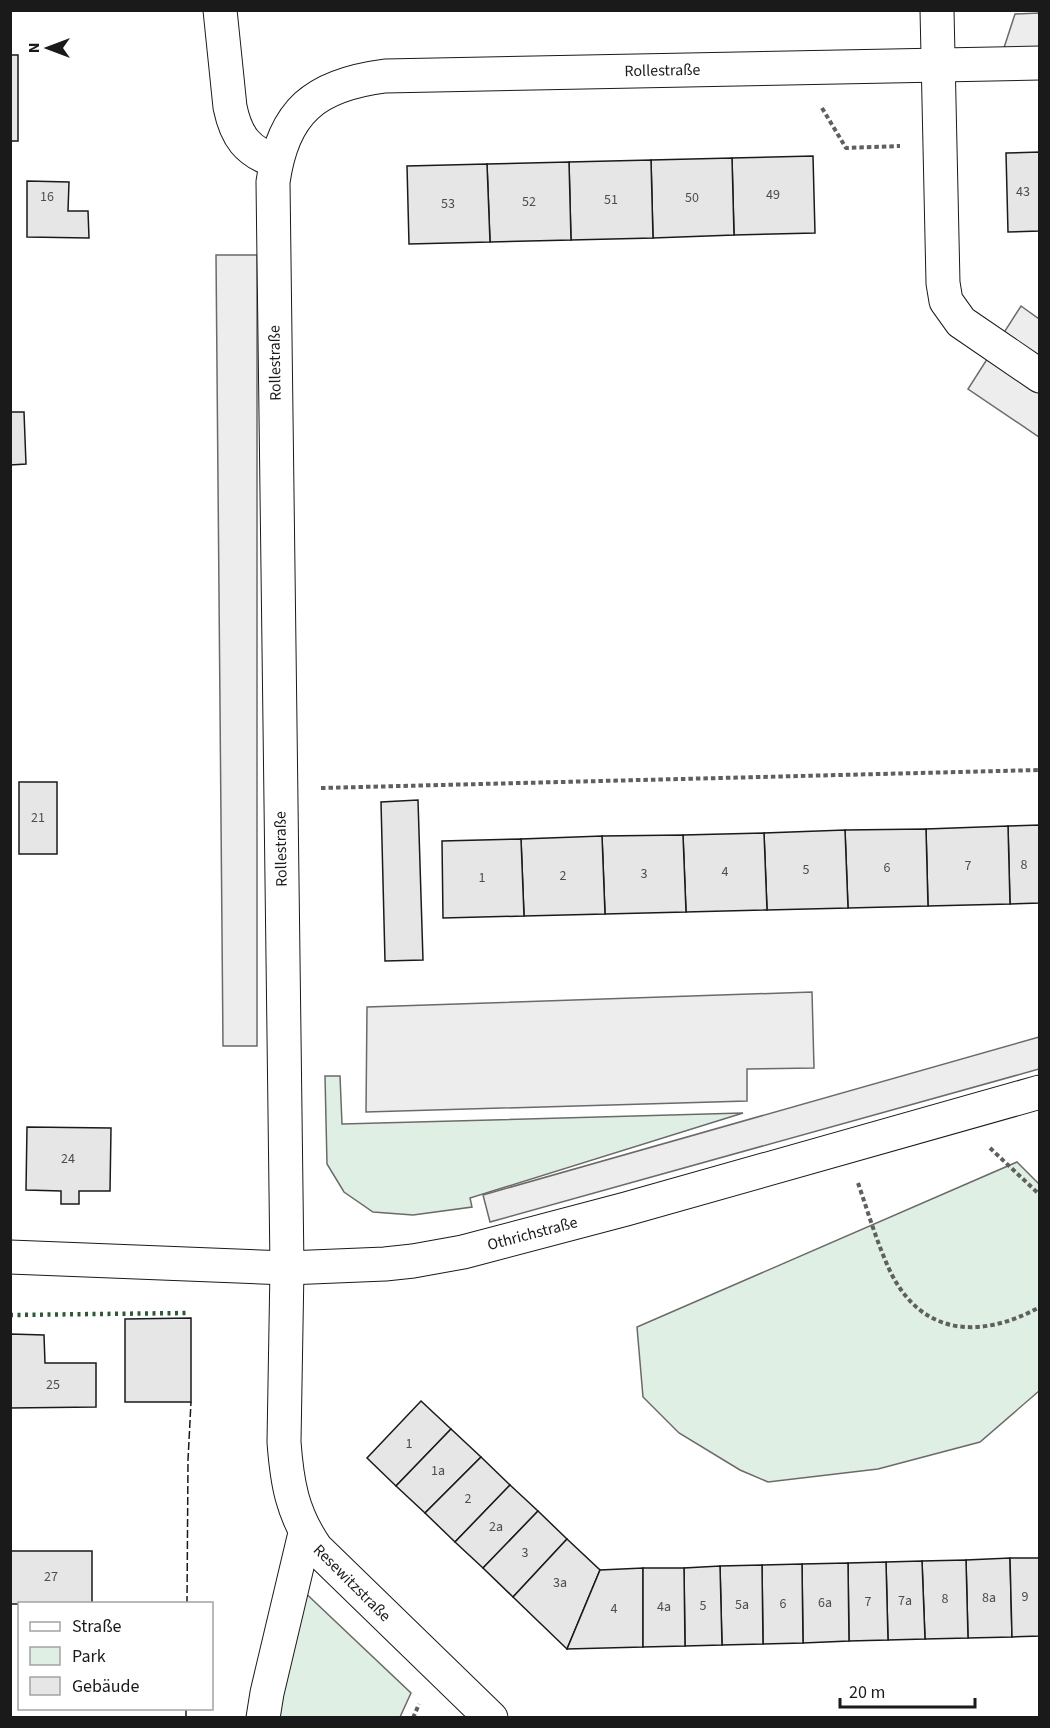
<svg xmlns="http://www.w3.org/2000/svg" width="1050" height="1728" viewBox="0 0 1050 1728" font-family="'Source Sans 3',sans-serif">
  <style>
    .green { fill: #e0efe3; stroke: #6a6a6a; stroke-width: 1.5 }
    .parking { fill: #ededed; stroke: #6a6a6a; stroke-width: 1.5 }
    .building { fill: #e6e6e6; stroke: #1a1a1a; stroke-width: 1.5 }
    .lines { fill: none; stroke-linecap: round; stroke-linejoin: round }
    .minor-casing { stroke: #1a1a1a; stroke-width: 35 }
    .path { stroke: #5f5f5f; stroke-width: 4; stroke-dasharray: 4.5 3; stroke-linecap: butt }
    .minor { stroke: #fff; stroke-width: 33 }
    .hedge { stroke: #2b5a34; stroke-width: 4.5; stroke-dasharray: 3 4.5; stroke-linecap: butt }
    .fence { stroke: #1a1a1a; stroke-width: 1.5; stroke-dasharray: 8 3; stroke-linecap: butt }
    .labels { text-anchor: middle; dominant-baseline: central; stroke-width: 4.5; stroke-linejoin: round; paint-order: stroke }
    .number-label { font-size: 14px; fill: #4d4d4d }
    .street-label { font-size: 16px; fill: #1a1a1a; stroke: #fff }
  </style>
  <rect width="100%" height="100%" fill="#fff"/>
  <g class="green">
    <polygon points="325,1076 340,1076 342,1124 743,1113 470,1198 472,1207 413,1215 373,1212 344,1192 327,1164"/>
    <polygon points="1017,1162 1039,1184 1039,1391 980,1442 878,1469 768,1482 740,1470 679,1433 643,1397 637,1327"/>
    <polygon points="298,1586 411,1693 400,1717 272,1718"/>
  </g>
  <g class="parking">
    <polygon points="1039,13 1039,63 999,63 1015,14"/>
    <polygon points="216,255 257,255 257,1046 223,1046"/>
    <polygon points="1021,306 1039,319 1039,437 968,389"/>
    <polygon points="812,992 814,1068 747,1069 747,1101 366,1112 367,1007"/>
    <polygon points="1039,1037 1039,1069 490,1222 483,1195"/>
  </g>
  <g class="building">
    <rect x="10" y="55" width="8" height="86"/>
    <polygon points="1040,152 1040,231 1008,232 1006,153"/>
    <polygon points="813,156 815,233 734,235 732,158"/>
    <polygon points="732,158 734,235 653,238 651,160"/>
    <polygon points="651,160 653,238 571,240 569,162"/>
    <polygon points="569,162 571,240 490,242 487,164"/>
    <polygon points="487,164 490,242 409,244 407,166"/>
    <polygon points="27,181 69,182 68,211 88,211 89,238 27,237"/>
    <polygon points="10,412 24,412 26,464 10,465"/>
    <rect x="19" y="782" width="38" height="72"/>
    <polygon points="418,800 423,960 385,961 381,802"/>
    <polygon points="1040,825 1040,903 1010,904 1008,826"/>
    <polygon points="1008,826 1010,904 928,906 926,829"/>
    <polygon points="926,829 928,906 848,908 845,830"/>
    <polygon points="845,830 848,908 767,910 764,833"/>
    <polygon points="764,833 767,910 686,912 683,835"/>
    <polygon points="683,835 686,912 605,914 602,836"/>
    <polygon points="602,836 605,914 524,916 521,839"/>
    <polygon points="521,839 524,916 443,918 442,841"/>
    <polygon points="27,1127 111,1128 110,1191 79,1191 79,1204 61,1204 61,1191 26,1190"/>
    <polygon points="191,1318 191,1402 125,1402 125,1319"/>
    <polygon points="10,1334 44,1335 45,1363 96,1363 96,1407 10,1408"/>
    <polygon points="421,1401 451,1429 396,1486 367,1458"/>
    <polygon points="451,1429 481,1457 425,1513 396,1486"/>
    <polygon points="481,1457 510,1485 455,1542 425,1513"/>
    <polygon points="510,1485 538,1511 483,1568 455,1542"/>
    <polygon points="538,1511 567,1539 513,1597 483,1568"/>
    <polygon points="567,1539 600,1570 567,1649 513,1597"/>
    <rect x="10" y="1551" width="82" height="53"/>
    <polygon points="1010,1558 1012,1637 968,1638 966,1560"/>
    <polygon points="1010,1558 1040,1558 1040,1636 1012,1637"/>
    <polygon points="966,1560 968,1638 925,1639 922,1561"/>
    <polygon points="922,1561 925,1639 888,1640 886,1562"/>
    <polygon points="886,1562 888,1640 849,1641 848,1563"/>
    <polygon points="848,1563 849,1641 803,1643 802,1564"/>
    <polygon points="802,1564 803,1643 763,1644 762,1565"/>
    <polygon points="762,1565 763,1644 722,1645 720,1566"/>
    <polygon points="720,1566 722,1645 685,1646 684,1568"/>
    <polygon points="643,1568 643,1647 567,1649 600,1570"/>
    <polygon points="643,1568 684,1568 685,1646 643,1647"/>
  </g>
  <g class="lines">
    <g class="minor-casing">
      <g id="minor">
        <path d="M220,10L230,107C236,136 247,152 276,161"/>
        <polyline points="937,10 943,283 946,301 961,322 1040,376"/>
        <path id="s1" d="M10,1257L287,1268L385,1264L413,1261L463,1252L626,1209L1040,1092"/>
        <polyline points="263,1718 267,1693 305,1533"/>
        <path id="s2" d="M491,1718L316,1548C292,1513 287,1483 284,1442L287,1268L273,182C283,111 315,85 385,76L1040,63"/>
      </g>
    </g>
    <g class="path">
      <polyline points="822,108 846,148 900,146"/>
      <polyline points="321,788 1040,770"/>
      <polyline points="990,1148 1040,1195"/>
      <path d="M858,1183C868,1212 877,1243 890,1271C922,1337 981,1339 1040,1307"/>
      <polyline points="413,1718 419,1704"/>
    </g>
    <use href="#minor" class="minor"/>
    <polyline class="hedge" points="10,1315 186,1313"/>
    <g class="fence">
      <polyline points="187,1604 188,1460 191,1402"/>
      <polyline points="186,1718 186,1708"/>
    </g>
  </g>
  <g class="labels">
    <g class="number-label">
      <text x="1023" y="192">43</text>
      <text x="773" y="195">49</text>
      <text x="47" y="197">16</text>
      <text x="692" y="198">50</text>
      <text x="611" y="200">51</text>
      <text x="529" y="202">52</text>
      <text x="448" y="204">53</text>
      <text x="38" y="818">21</text>
      <text x="1024" y="865">8</text>
      <text x="968" y="866">7</text>
      <text x="887" y="868">6</text>
      <text x="806" y="870">5</text>
      <text x="725" y="872">4</text>
      <text x="644" y="874">3</text>
      <text x="563" y="876">2</text>
      <text x="482" y="878">1</text>
      <text x="68" y="1159">24</text>
      <text x="53" y="1385">25</text>
      <text x="409" y="1444">1</text>
      <text x="438" y="1471">1a</text>
      <text x="468" y="1499">2</text>
      <text x="496" y="1527">2a</text>
      <text x="525" y="1553">3</text>
      <text x="51" y="1577">27</text>
      <text x="560" y="1583">3a</text>
      <text x="1025" y="1597">9</text>
      <text x="989" y="1598">8a</text>
      <text x="945" y="1599">8</text>
      <text x="905" y="1601">7a</text>
      <text x="868" y="1602">7</text>
      <text x="825" y="1603">6a</text>
      <text x="783" y="1604">6</text>
      <text x="742" y="1605">5a</text>
      <text x="703" y="1606">5</text>
      <text x="664" y="1607">4a</text>
      <text x="614" y="1609">4</text>
    </g>
    <g class="street-label">
      <text stroke="none"><textPath href="#s2" startOffset="2064">Rollestraße</textPath></text>
      <text transform="translate(275 363) rotate(-91)">Rollestraße</text>
      <text transform="translate(281 849) rotate(-91)">Rollestraße</text>
      <text stroke="none"><textPath href="#s1" startOffset="526">Othrichstraße</textPath></text>
      <text transform="translate(352 1583) rotate(45)">Resewitzstraße</text>
    </g>
  </g>
  <rect width="1050" height="1728" fill="none" stroke="#1a1a1a" stroke-width="24"/>
  <rect x="18" y="1602" width="195" height="108" fill="#ffffff" stroke="#a3a3a3" stroke-width="1.5"/>
  <rect x="30" y="1622" width="30" height="9" fill="#ffffff" stroke="#a3a3a3" stroke-width="1.5"/>
  <text x="72" y="1632" font-size="18" fill="#1a1a1a">Straße</text>
  <rect x="30" y="1647" width="30" height="18" fill="#e0efe3" stroke="#a3a3a3" stroke-width="1.5"/>
  <text x="72" y="1662" font-size="18" fill="#1a1a1a">Park</text>
  <rect x="30" y="1677" width="30" height="18" fill="#e6e6e6" stroke="#a3a3a3" stroke-width="1.5"/>
  <text x="72" y="1692" font-size="18" fill="#1a1a1a">Gebäude</text>
  <g transform="translate(48 48) rotate(270)" stroke="#ffffff" stroke-width="4.5" paint-order="stroke">
  <path d="M0-4.5L10 22L0 15L-10 22Z" fill="#1a1a1a"/>
  <text y="-9" font-size="16" font-weight="bold" text-anchor="middle" fill="#1a1a1a">N</text>
  </g>
  <path d="M840 1698v9h135v-9" fill="none" stroke="#1a1a1a" stroke-width="3"/>
  <text x="849" y="1698" font-size="18" fill="#1a1a1a" stroke="#ffffff" stroke-width="4.5" paint-order="stroke">20 m</text>
</svg>
